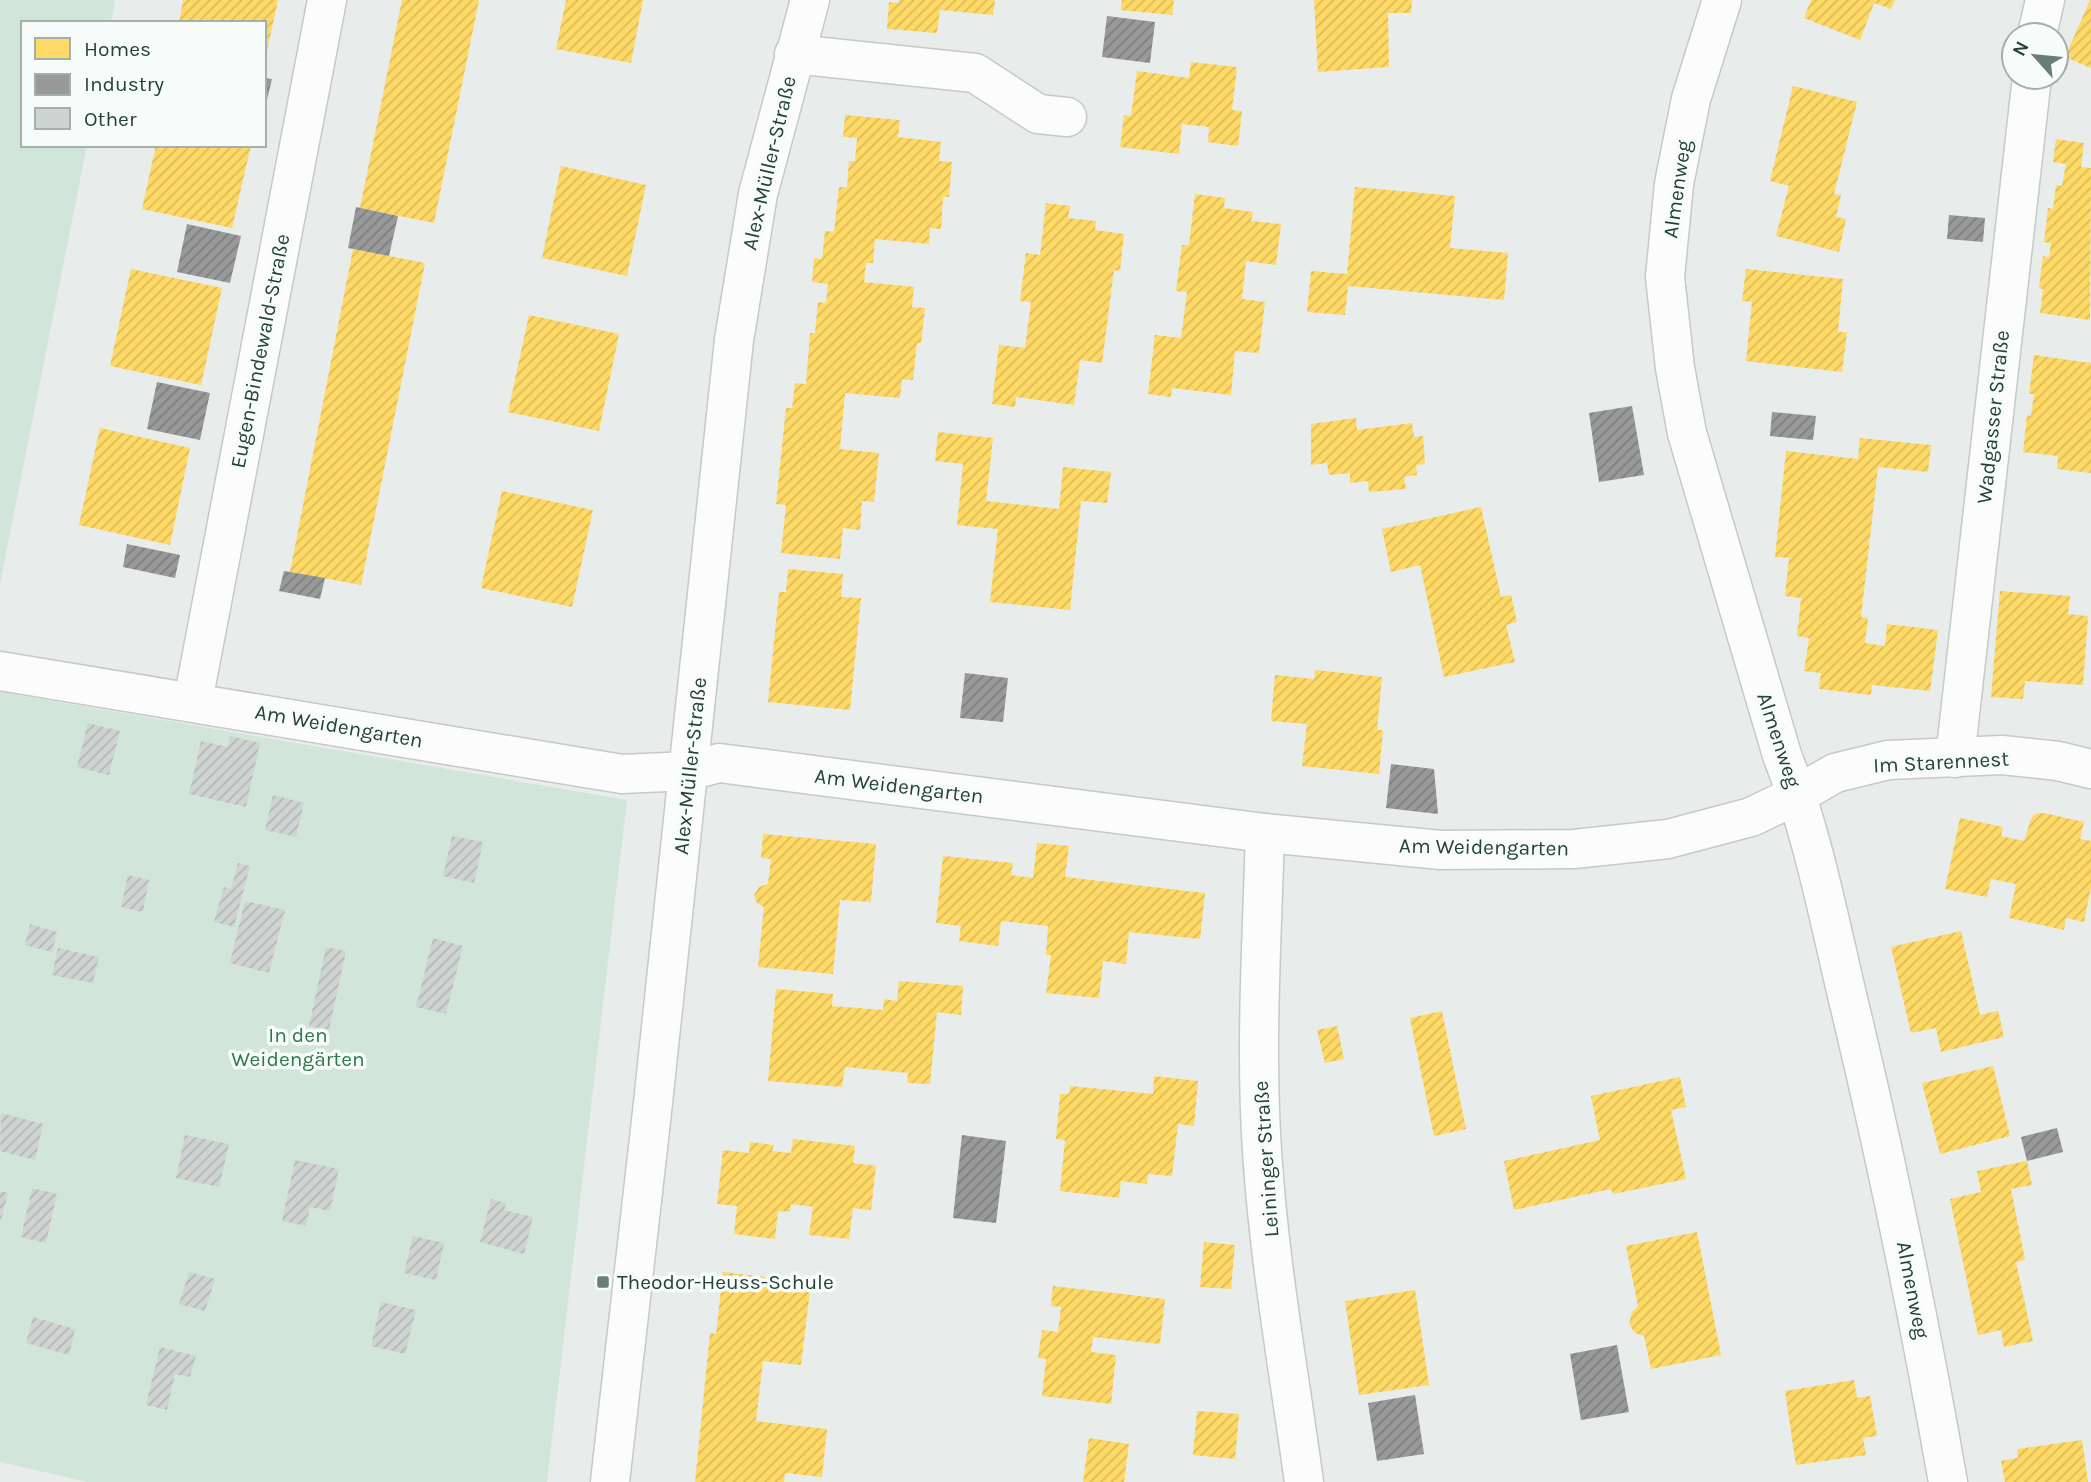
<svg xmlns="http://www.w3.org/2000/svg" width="2091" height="1482" viewBox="0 0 2091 1482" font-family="Karla,sans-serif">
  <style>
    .garden { fill: #d1e6d8 }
    .homes { fill: url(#homes-hatch) }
    .industry { fill: url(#industry-hatch) }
    .building { fill: url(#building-hatch) }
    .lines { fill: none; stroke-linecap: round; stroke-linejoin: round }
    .street-casing { stroke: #c5cac8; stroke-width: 41 }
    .street { stroke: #fcfcfc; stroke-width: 38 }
    .poi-dot { fill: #697e78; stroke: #f7fbf9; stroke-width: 2.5 }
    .labels { text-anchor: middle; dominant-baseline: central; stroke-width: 7; stroke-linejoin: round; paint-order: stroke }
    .street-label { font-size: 21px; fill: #24423a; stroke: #f7fbf9 }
    .park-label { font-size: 21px; fill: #2d7a4b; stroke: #f7fbf9 }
    .poi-label { font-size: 21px; fill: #24423a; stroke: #f7fbf9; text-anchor: start }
  </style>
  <defs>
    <pattern id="homes-hatch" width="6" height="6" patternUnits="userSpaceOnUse" patternTransform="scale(1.75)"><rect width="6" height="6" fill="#ffd966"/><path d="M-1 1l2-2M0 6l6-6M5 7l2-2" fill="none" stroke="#dabb59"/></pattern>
    <pattern id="industry-hatch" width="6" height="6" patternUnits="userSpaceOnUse" patternTransform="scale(1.75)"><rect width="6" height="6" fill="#999"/><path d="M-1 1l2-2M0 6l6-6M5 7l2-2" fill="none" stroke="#7d7e7e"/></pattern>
    <pattern id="building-hatch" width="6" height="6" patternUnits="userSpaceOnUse" patternTransform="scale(1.75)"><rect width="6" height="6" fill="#cfd4d2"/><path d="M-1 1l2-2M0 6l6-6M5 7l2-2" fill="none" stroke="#b2b7b5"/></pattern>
  </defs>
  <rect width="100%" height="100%" fill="#e8edeb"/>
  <g class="garden">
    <polygon points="0,0 115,0 111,23 23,23 23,145 87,145 0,584"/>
    <polygon points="0,692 627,800 547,1482 88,1482 0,1462"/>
  </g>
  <g class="homes">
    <polygon points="183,0 278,0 265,60 264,23 179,23"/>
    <polygon points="402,0 479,0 434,223 360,208"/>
    <polygon points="566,0 643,0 631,63 556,49"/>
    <polygon points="899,0 995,0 993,15 940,10 937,33 887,29 889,2 899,3"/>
    <polygon points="1122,0 1174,0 1172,15 1121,10"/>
    <polygon points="1314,0 1412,0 1411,13 1388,13 1389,67 1318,72"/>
    <polygon points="1811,0 1895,0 1891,9 1874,3 1860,40 1804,18"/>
    <polygon points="2090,0 2091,0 2091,68 2065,57"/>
    <polygon points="1191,62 1237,67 1232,110 1242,111 1238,146 1208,142 1209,127 1182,124 1179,154 1120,147 1124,115 1131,116 1137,71 1189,78"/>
    <polygon points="1793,86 1857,102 1834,194 1841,195 1836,217 1846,219 1839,252 1776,236 1789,186 1770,181"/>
    <polygon points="845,115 900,120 898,137 941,142 939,161 952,162 949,197 943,197 941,229 930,228 929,244 875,239 873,263 866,263 864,282 914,287 912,307 925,308 921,343 917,343 913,380 902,379 900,398 845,393 840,449 879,453 874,502 862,501 860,530 843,528 840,559 781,553 786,505 776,504 786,408 792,408 795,383 806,384 810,333 815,333 818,302 826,303 828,284 812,282 814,258 822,259 825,231 834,232 839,187 847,187 849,161 855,161 857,138 843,137"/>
    <polygon points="2056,139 2084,143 2081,167 2091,168 2090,320 2040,313 2043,289 2039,288 2043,256 2049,257 2051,243 2044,242 2048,208 2053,209 2056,185 2062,186 2066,164 2053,162"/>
    <polygon points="156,145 251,145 232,228 142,209"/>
    <polygon points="561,166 646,185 627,276 542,258"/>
    <polygon points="1355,187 1455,196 1450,248 1508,253 1504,300 1348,286 1345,315 1307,312 1311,271 1347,274"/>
    <polygon points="1195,194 1225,198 1224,208 1253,212 1251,221 1281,224 1276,265 1246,261 1242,299 1265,302 1259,353 1235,351 1231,395 1172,388 1171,397 1148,394 1155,335 1181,338 1187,292 1176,291 1182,245 1189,245"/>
    <polygon points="1046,203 1070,206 1068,218 1096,221 1095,230 1124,234 1120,271 1114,270 1102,363 1080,360 1074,405 1016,397 1015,407 992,404 999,345 1025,348 1031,302 1020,301 1026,253 1040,255"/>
    <polygon points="353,249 425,263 361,585 290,572"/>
    <polygon points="131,269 222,288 201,385 110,366"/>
    <polygon points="1746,269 1843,279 1838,332 1847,332 1842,372 1746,361 1752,302 1742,301"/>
    <polygon points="529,315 619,334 599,431 508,412"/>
    <polygon points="2034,355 2091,363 2091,473 2057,469 2058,456 2023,452 2027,415 2031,416 2034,394 2029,394"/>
    <polygon points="1356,418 1357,430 1412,423 1414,437 1423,436 1425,464 1416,465 1417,475 1404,477 1406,489 1369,492 1368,481 1350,483 1350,473 1329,475 1327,463 1311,465 1311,424"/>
    <polygon points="100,428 190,448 170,545 79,525"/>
    <polygon points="938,432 993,438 986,501 1059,509 1063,467 1111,472 1107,503 1081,501 1070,610 990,602 998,529 957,525 963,464 935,461"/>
    <polygon points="1860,438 1931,445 1928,472 1878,467 1861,617 1868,618 1865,643 1885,646 1887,624 1938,630 1930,691 1872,685 1871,695 1819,689 1821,673 1804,671 1809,638 1797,636 1801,598 1785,596 1789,558 1775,557 1786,451 1858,459"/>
    <polygon points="502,491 593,510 572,607 481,588"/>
    <polygon points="1481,507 1501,597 1511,595 1517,622 1506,625 1515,662 1444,677 1420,565 1391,572 1382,529"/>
    <polygon points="788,569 843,574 841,597 861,598 850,710 768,702 779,592 786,592"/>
    <polygon points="2000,591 2070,596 2068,614 2088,616 2083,685 2025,681 2023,699 1991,697"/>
    <polygon points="1315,670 1382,677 1377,730 1383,730 1379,774 1302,766 1307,724 1271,721 1275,675 1314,679"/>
    <polygon points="2044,813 2084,822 2080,839 2091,841 2091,887 2084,922 2066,918 2064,930 2009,918 2016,884 1991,879 1987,897 1945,889 1960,818 2003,827 2001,836 2024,841 2031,819 2035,814"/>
    <polygon points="763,834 876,844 871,902 840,900 833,974 758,967 764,907 757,903 754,895 759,887 768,884 771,859 761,858"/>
    <polygon points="1037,843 1069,846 1065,877 1205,893 1200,939 1129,932 1126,964 1103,961 1099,998 1046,993 1051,955 1046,955 1048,926 1001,921 998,946 959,941 961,926 936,923 943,856 1013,863 1011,875 1033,878"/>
    <polygon points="1961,931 1980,1015 1998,1011 2004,1037 1941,1052 1936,1028 1911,1033 1891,947"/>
    <polygon points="899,981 963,986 961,1015 937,1012 930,1084 907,1083 908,1073 845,1067 842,1087 768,1081 776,989 833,994 832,1006 883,1010 884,999 897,1001"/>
    <polygon points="1442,1011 1466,1129 1434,1136 1410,1018"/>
    <polygon points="1337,1026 1344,1059 1325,1063 1317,1030"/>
    <polygon points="1993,1066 2010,1136 1940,1154 1922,1083"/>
    <polygon points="1154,1076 1198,1081 1194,1126 1178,1124 1172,1176 1148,1174 1147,1184 1121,1181 1119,1198 1060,1191 1065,1140 1056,1139 1060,1094 1069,1094 1070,1086 1153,1094"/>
    <polygon points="1680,1077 1686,1107 1671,1110 1686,1179 1613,1194 1611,1189 1514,1210 1504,1161 1600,1140 1591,1096"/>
    <polygon points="793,1139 855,1146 853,1163 876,1166 871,1210 853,1208 849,1239 809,1235 813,1207 791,1204 790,1212 778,1211 775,1239 734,1234 737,1206 717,1204 723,1150 749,1153 750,1142 774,1145 772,1151 791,1153"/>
    <polygon points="2027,1161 2032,1185 2011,1189 2025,1260 2016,1262 2033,1341 2004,1347 2001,1330 1978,1335 1950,1199 1981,1192 1977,1171"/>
    <polygon points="1697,1232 1721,1355 1651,1369 1644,1336 1635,1333 1629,1324 1632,1312 1638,1306 1626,1246"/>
    <polygon points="1204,1242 1235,1245 1231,1289 1200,1287"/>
    <polygon points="723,1272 811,1282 801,1365 763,1361 756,1421 827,1429 822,1477 785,1473 784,1482 695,1482 710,1333 716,1334"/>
    <polygon points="1053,1286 1165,1299 1160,1344 1093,1337 1091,1352 1116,1355 1111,1404 1042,1396 1046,1359 1038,1358 1042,1330 1058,1332 1061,1307 1051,1306"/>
    <polygon points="1415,1290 1429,1385 1359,1395 1345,1301"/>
    <polygon points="1854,1380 1857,1398 1870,1396 1877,1436 1863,1438 1866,1455 1796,1465 1785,1391"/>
    <polygon points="1197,1411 1239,1414 1235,1459 1193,1455"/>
    <polygon points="1089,1438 1129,1444 1124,1482 1083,1482"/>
    <polygon points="2082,1440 2088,1482 2005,1482 2001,1461 2018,1458 2017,1449"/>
  </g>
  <g class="industry">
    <polygon points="1107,16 1155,22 1150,63 1102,57"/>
    <polygon points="264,78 272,79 265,108 264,108"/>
    <polygon points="356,207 398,216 389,256 348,248"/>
    <polygon points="1949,215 1985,218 1983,242 1947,239"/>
    <polygon points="187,224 241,236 230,283 177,272"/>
    <polygon points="157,382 210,393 200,440 147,429"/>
    <polygon points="1632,406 1644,475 1599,482 1589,413"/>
    <polygon points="1772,412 1816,416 1813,440 1770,436"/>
    <polygon points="127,544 180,555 175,578 123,567"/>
    <polygon points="284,571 325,578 320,599 279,591"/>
    <polygon points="965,673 1008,678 1003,722 960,718"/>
    <polygon points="1391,764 1434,769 1438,814 1386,808"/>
    <polygon points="2057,1128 2063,1152 2027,1161 2021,1137"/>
    <polygon points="962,1135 1006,1141 996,1223 953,1218"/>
    <polygon points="1617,1345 1629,1412 1581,1420 1570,1354"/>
    <polygon points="1415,1395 1424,1454 1377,1461 1368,1403"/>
  </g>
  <g class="building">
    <polygon points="88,723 120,731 109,775 77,767"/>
    <polygon points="230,736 260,743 246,807 189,794 201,741 228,747"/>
    <polygon points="273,795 304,803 296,837 265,830"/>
    <polygon points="452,836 483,842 474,883 443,876"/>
    <polygon points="238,863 250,866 234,927 214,922 224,887 231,889"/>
    <polygon points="128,875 149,880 143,912 121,907"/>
    <polygon points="245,901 285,910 269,973 230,963"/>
    <polygon points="30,924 57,932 52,952 25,945"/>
    <polygon points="433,938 463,946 446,1014 416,1007"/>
    <polygon points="326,947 346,951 329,1030 309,1026"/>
    <polygon points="58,948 99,957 93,983 52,975"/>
    <polygon points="1,1113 43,1124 35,1160 0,1151"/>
    <polygon points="185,1135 229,1144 219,1187 176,1178"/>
    <polygon points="295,1160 339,1169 330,1211 310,1207 306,1226 282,1221"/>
    <polygon points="32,1188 57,1194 46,1243 21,1237"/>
    <polygon points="0,1191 8,1193 1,1220 0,1220"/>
    <polygon points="491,1199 506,1203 504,1210 533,1217 524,1254 480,1242"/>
    <polygon points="413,1236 444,1243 436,1280 404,1273"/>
    <polygon points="189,1272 215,1279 205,1311 179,1304"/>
    <polygon points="381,1302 416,1310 405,1354 371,1346"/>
    <polygon points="33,1317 75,1329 69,1355 26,1343"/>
    <polygon points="160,1347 196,1356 190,1377 175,1374 167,1410 146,1405"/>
  </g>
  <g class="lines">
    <g class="street-casing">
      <g id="street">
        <path d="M1722,0L1691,99L1674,184L1665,277L1675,368L1687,433L1782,755C1812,832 1828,914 1847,995C1886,1156 1919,1318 1948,1482"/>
        <polyline points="2037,35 2045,0"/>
        <polyline points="794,54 975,73 1038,114 1067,117"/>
        <polyline points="0,671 622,774 689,771 719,763 1265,833 1441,850 1574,849 1668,839 1751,817 1797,795 1835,773 1888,760 2002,755 2058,761 2091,769"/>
        <polyline points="193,701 327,0"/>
        <polyline points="1955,758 2032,77"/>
        <path d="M1265,833C1262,939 1255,1045 1262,1151C1269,1262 1289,1372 1304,1482"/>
        <polyline points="610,1482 652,1112 734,340 758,194 810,0"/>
      </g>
    </g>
    <use href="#street" class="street"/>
  </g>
  <rect class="poi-dot" x="596" y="1275" width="14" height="14" rx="3.5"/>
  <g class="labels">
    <g class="street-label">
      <text transform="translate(769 163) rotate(-77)">Alex-Müller-Straße</text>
      <text transform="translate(1677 189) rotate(-82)">Almenweg</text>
      <text transform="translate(260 351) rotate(-79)">Eugen-Bindewald-Straße</text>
      <text transform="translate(1993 417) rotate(-84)">Wadgasser Straße</text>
      <text transform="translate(339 726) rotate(10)">Am Weidengarten</text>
      <text transform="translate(1779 740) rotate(72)">Almenweg</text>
      <text transform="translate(1941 762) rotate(-3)">Im Starennest</text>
      <text transform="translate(690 766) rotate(-84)">Alex-Müller-Straße</text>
      <text transform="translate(899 786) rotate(7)">Am Weidengarten</text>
      <text transform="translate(1484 847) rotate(1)">Am Weidengarten</text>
      <text transform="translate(1266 1159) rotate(-94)">Leininger Straße</text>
      <text transform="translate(1913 1290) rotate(79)">Almenweg</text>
    </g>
    <g class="park-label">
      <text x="298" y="1035">In den<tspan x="298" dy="24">Weidengärten</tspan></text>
    </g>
    <g class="poi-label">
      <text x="617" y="1282">Theodor-Heuss-Schule</text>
    </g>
  </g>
  <rect x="21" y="21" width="245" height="126" fill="#f7fbf9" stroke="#a3b1ad" stroke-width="2"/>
  <rect x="35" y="38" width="35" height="21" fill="#ffd966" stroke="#a3b1ad" stroke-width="2"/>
  <text x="84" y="56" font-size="21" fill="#24423a">Homes</text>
  <rect x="35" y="74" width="35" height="21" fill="#999999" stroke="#a3b1ad" stroke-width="2"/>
  <text x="84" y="91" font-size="21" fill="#24423a">Industry</text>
  <rect x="35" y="108" width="35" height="21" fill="#cfd4d2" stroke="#a3b1ad" stroke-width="2"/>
  <text x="84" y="126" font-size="21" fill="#24423a">Other</text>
  <g transform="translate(2035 56) rotate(297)"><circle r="33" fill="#f7fbf9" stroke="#a3b1ad" stroke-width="2"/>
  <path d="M0-5L12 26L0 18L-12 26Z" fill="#697e78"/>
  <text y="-10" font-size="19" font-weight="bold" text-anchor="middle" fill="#24423a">N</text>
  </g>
</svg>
